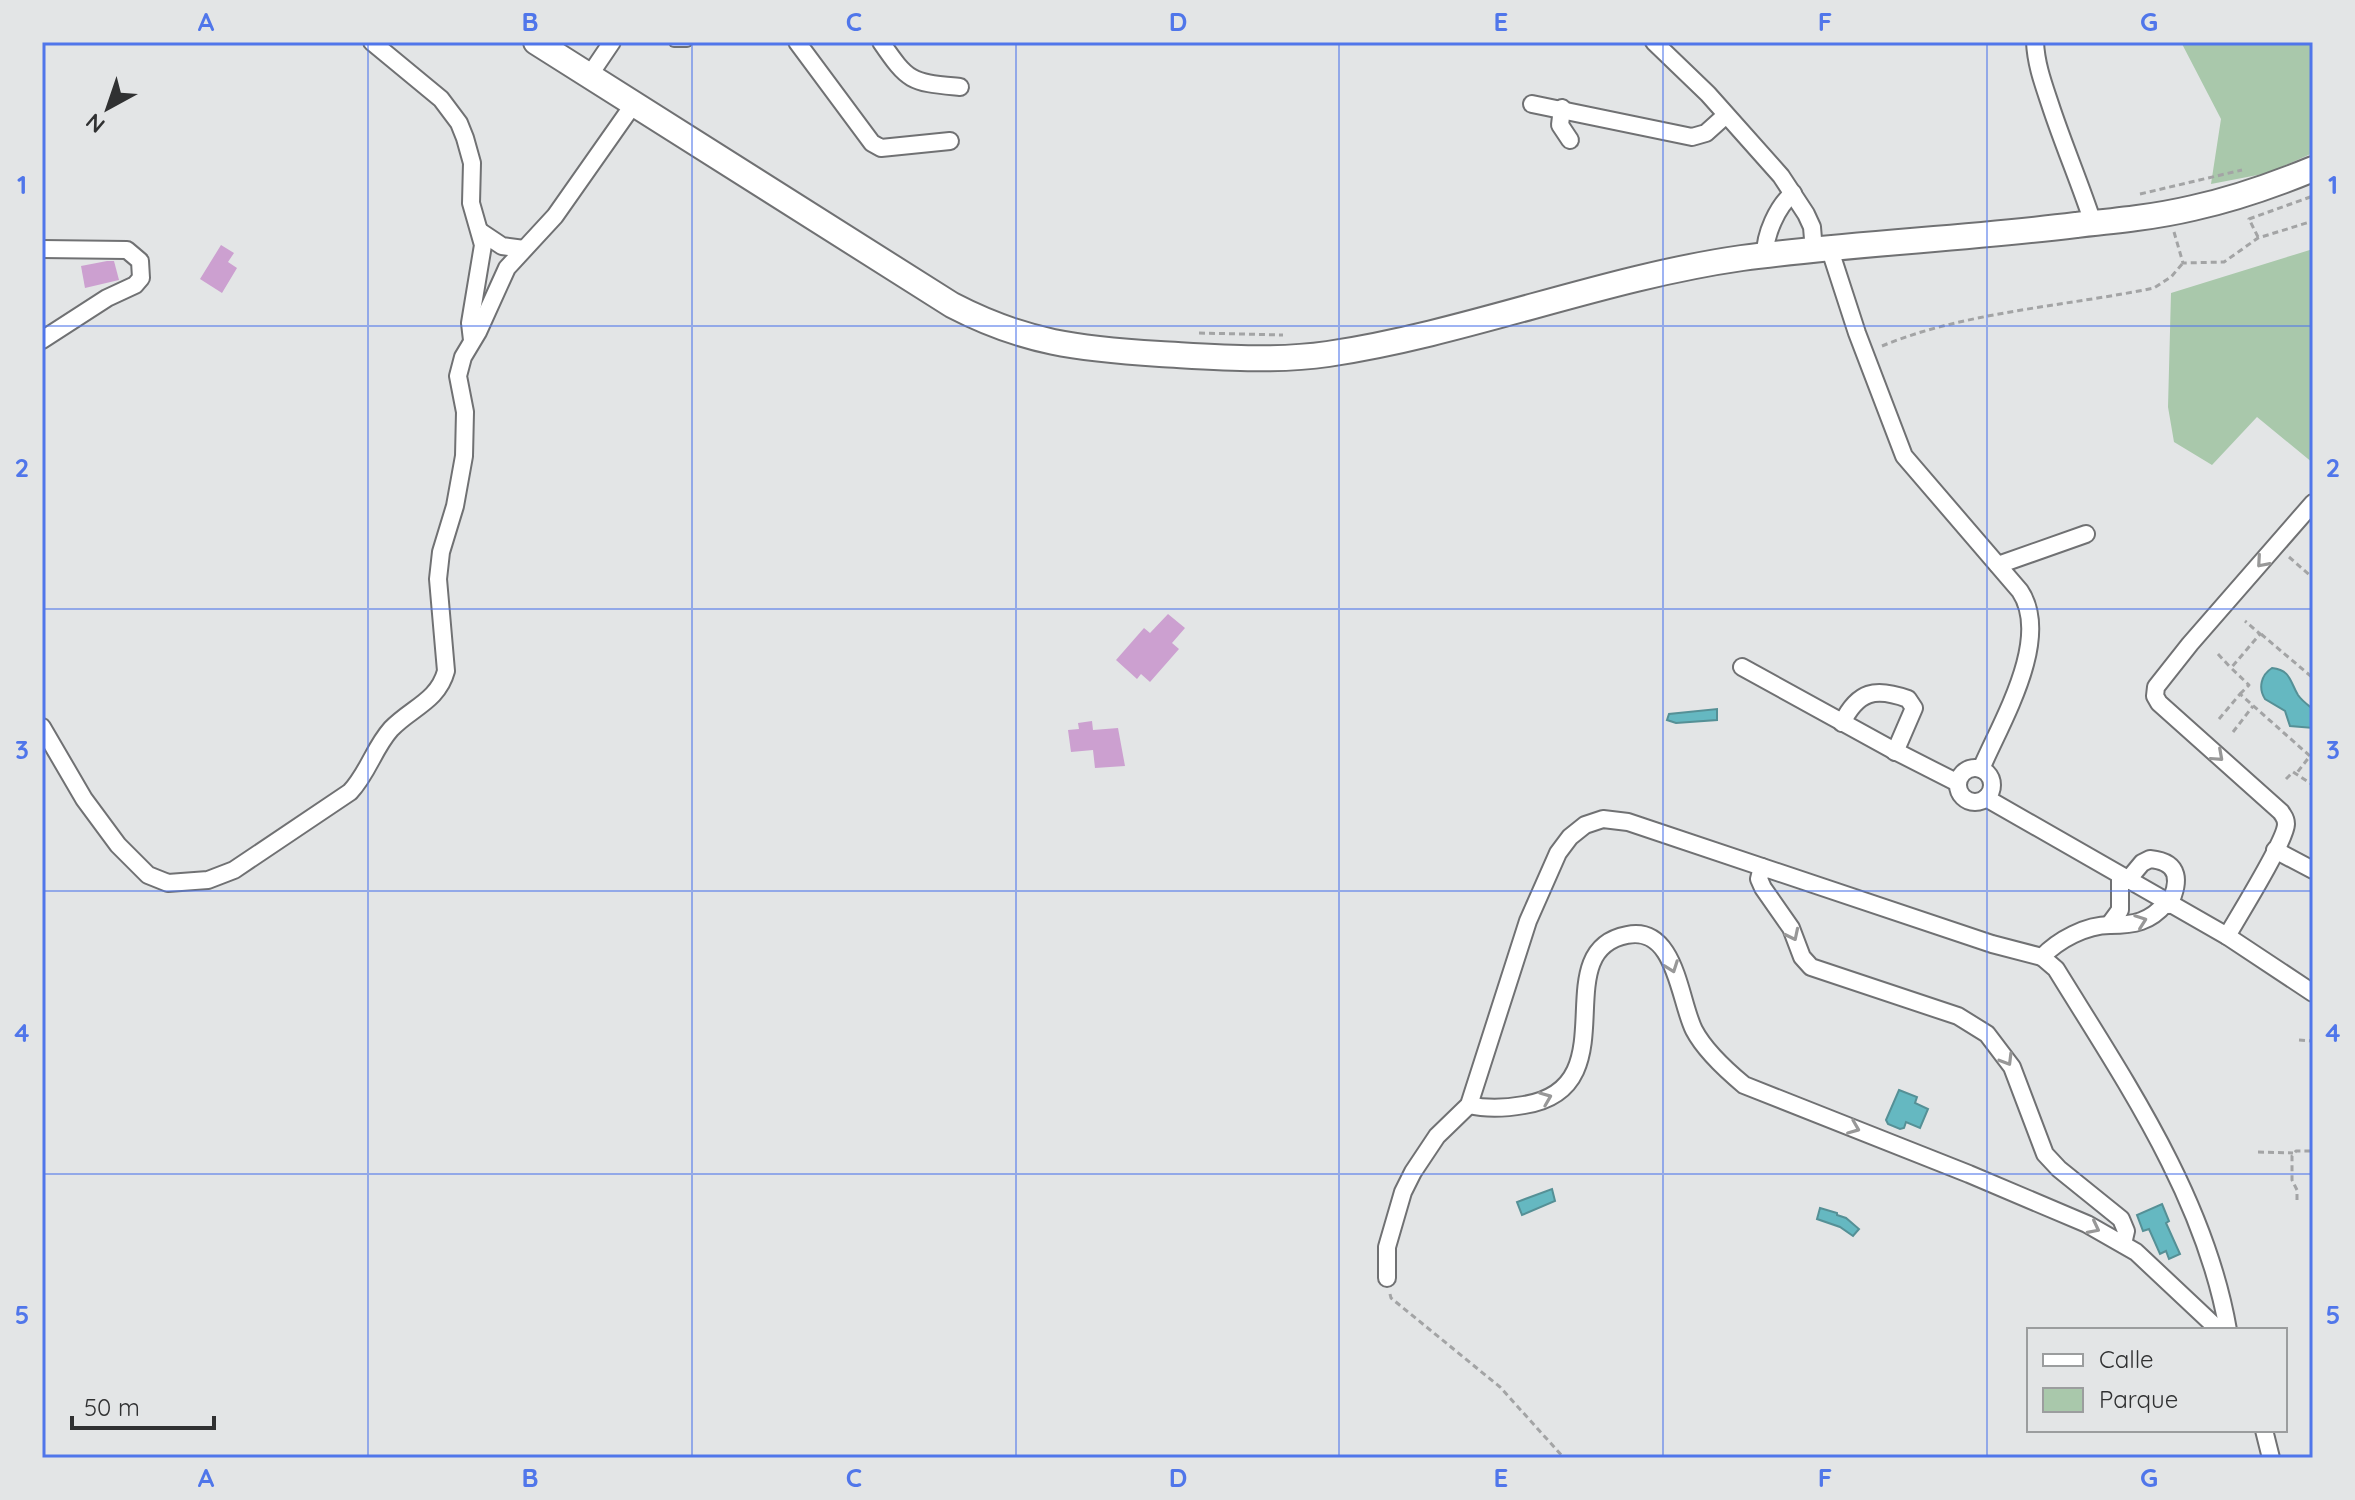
<svg xmlns="http://www.w3.org/2000/svg" width="2355" height="1500" viewBox="0 0 2355 1500" font-family="Quicksand,sans-serif">
  <style>
    .green { fill: #a9c8ab }
    .water { fill: #65b8c1; stroke: #559096; stroke-width: 2 }
    .building { fill: #cca0d0 }
    .lines { fill: none; stroke-linecap: round; stroke-linejoin: round }
    .service-casing { stroke: #707173; stroke-width: 12 }
    .minor-casing { stroke: #707173; stroke-width: 20 }
    .secondary-casing { stroke: #707173; stroke-width: 28 }
    .path { stroke: #a3a4a5; stroke-width: 3; stroke-dasharray: 6 4; stroke-linecap: butt }
    .service { stroke: #fff; stroke-width: 8 }
    .minor { stroke: #fff; stroke-width: 16 }
    .secondary { stroke: #fff; stroke-width: 24 }
    .oneway { stroke: #989898 }
    .grid { fill: none; stroke: #5076ea; stroke-width: 2; stroke-opacity: 0.55 }
    .neatline { fill: none; stroke: #5076ea; stroke-width: 3 }
    .grid-label { font-size: 26px; text-anchor: middle; font-weight: bold; fill: #5076ea }
  </style>
  <rect width="100%" height="100%" fill="#e3e5e6"/>
  <g class="green">
    <polygon points="2181,42 2313,42 2313,153 2268,173 2211,184 2221,119"/>
    <polygon points="2313,249 2313,463 2257,417 2212,465 2174,442 2168,407 2171,293"/>
  </g>
  <g class="water">
    <path d="M2272,668C2291,670 2290,682 2298,695C2302,701 2308,705 2313,709V728L2290,726L2285,711L2265,699C2258,688 2261,675 2272,668Z"/>
    <polygon points="1717,709 1717,720 1676,723 1667,720 1669,714"/>
    <polygon points="1899,1090 1917,1097 1915,1103 1928,1109 1920,1128 1906,1122 1904,1128 1900,1129 1888,1124 1886,1120"/>
    <polygon points="1552,1189 1555,1201 1522,1215 1517,1202"/>
    <polygon points="2162,1204 2169,1221 2166,1223 2180,1254 2169,1259 2166,1251 2160,1254 2149,1229 2143,1231 2137,1215"/>
    <polygon points="1820,1208 1837,1213 1837,1215 1846,1218 1859,1229 1853,1236 1840,1227 1817,1219"/>
  </g>
  <g class="building">
    <polygon points="221,245 234,253 228,262 237,268 222,293 200,279"/>
    <polygon points="107,261 114,261 119,280 85,288 81,266"/>
    <polygon points="1168,614 1185,628 1172,643 1179,649 1150,682 1141,674 1137,679 1116,660 1144,628 1150,633"/>
    <polygon points="1092,721 1093,730 1118,728 1125,766 1095,768 1093,750 1071,752 1068,730 1079,729 1078,723"/>
  </g>
  <g class="lines">
    <g class="service-casing">
      <polyline id="service" points="674,42 687,42"/>
    </g>
    <g class="minor-casing">
      <g id="minor">
        <polyline points="372,42 441,99 459,123 465,138 472,163 471,203 483,245 470,323 472,340"/>
        <polyline points="797,42 872,143 881,148 950,141"/>
        <path d="M881,42C909,83 911,82 960,87"/>
        <polyline points="1654,42 1708,94 1781,176 1806,214 1812,227 1814,251"/>
        <path d="M2035,42C2036,64 2043,83 2050,104C2063,144 2080,183 2093,223"/>
        <polyline points="589,76 612,42"/>
        <polyline points="1532,104 1692,137 1706,133 1726,115"/>
        <polyline points="1562,108 1560,125 1570,140"/>
        <polyline points="481,232 502,246 524,249"/>
        <polyline points="42,249 127,250 140,261 141,278 135,285 107,298 42,340"/>
        <path d="M1830,250L1857,333L1904,456L2020,591C2052,639 2001,722 1981,769"/>
        <path d="M1765,255C1765,234 1777,207 1793,193"/>
        <polyline points="1998,565 2086,534"/>
        <polyline points="1742,667 1891,749 1958,783"/>
        <path d="M1842,723C1858,691 1875,687 1908,699L1914,708L1895,752"/>
        <path d="M42,727L84,799L118,845L148,875L168,883L208,880L234,870L350,792C368,773 374,748 391,729C411,708 438,701 446,671L438,579L441,552L455,506L464,456L465,412L458,376L463,357L478,332L507,268L555,216L633,105"/>
        <circle cx="1975" cy="785" r="17"/>
        <polyline points="1986,798 2227,936 2313,993"/>
        <polyline points="2275,850 2313,870"/>
        <polyline points="1762,867 1759,879 1763,888 1791,928 1802,957 1811,967 1958,1016 1987,1034 2012,1067 2045,1154 2059,1169 2121,1219 2126,1231 2123,1244"/>
        <path d="M2127,881L2142,863L2150,859C2181,862 2180,882 2169,905"/>
        <polyline points="2109,925 2120,910 2120,877"/>
        <path d="M2227,936C2238,917 2286,840 2286,824C2286,818 2284,817 2281,812L2159,703L2155,696L2156,687L2190,644L2313,503"/>
        <path d="M2042,957L2056,969C2125,1081 2205,1197 2228,1330"/>
        <path d="M1469,1105C1486,1109 1507,1108 1524,1105C1632,1088 1543,951 1627,935C1676,925 1679,1000 1694,1030C1705,1051 1726,1070 1744,1085L1969,1174L2087,1224L2136,1252L2219,1330"/>
        <path d="M1387,1278V1247L1403,1192L1413,1172L1437,1136L1469,1105L1528,921L1558,853L1570,837L1585,825L1603,819L1628,822L1992,944L2042,957C2058,940 2086,925 2110,925C2134,925 2150,922 2166,903"/>
        <polyline points="2264,1430 2271,1458"/>
      </g>
    </g>
    <g class="secondary-casing">
      <path id="secondary" d="M536,42L952,305C1025,343 1079,349 1160,354C1215,357 1273,362 1328,354C1468,333 1602,278 1742,258C1853,243 1965,239 2076,225C2115,221 2155,217 2193,208C2234,199 2274,185 2313,169"/>
    </g>
    <g class="path">
      <polyline points="2140,194 2242,170"/>
      <polyline points="2174,232 2183,263 2224,262 2258,238 2313,221"/>
      <polyline points="2258,237 2249,219 2313,196"/>
      <polyline points="1199,333 1283,335"/>
      <path d="M1882,346C1963,312 2067,306 2154,288L2171,277L2183,263"/>
      <polyline points="2289,557 2313,578"/>
      <polyline points="2261,634 2313,678"/>
      <polyline points="2218,654 2231,668"/>
      <polyline points="2240,694 2249,685 2231,668 2260,634 2245,621"/>
      <polyline points="2219,719 2240,694 2310,756 2296,774"/>
      <polyline points="2233,732 2253,706"/>
      <polyline points="2286,779 2293,772 2313,785"/>
      <polyline points="2312,802 2313,800"/>
      <polyline points="2299,1040 2313,1041"/>
      <polyline points="2258,1152 2293,1153"/>
      <polyline points="2297,1200 2297,1190 2292,1180 2292,1156 2296,1151 2313,1151"/>
      <polyline points="1390,1294 1391,1298 1500,1387 1564,1458"/>
    </g>
    <use href="#service" class="service"/>
    <use href="#minor" class="minor"/>
    <use href="#secondary" class="secondary"/>
  </g>
  <defs><path id="oneway-chevron" d="M-2-3.5L2.5 0L-2 3.5" fill="none" stroke-width="1.6" stroke-linecap="round" stroke-linejoin="round" transform="scale(2)"/></defs>
  <g class="oneway">
    <use href="#oneway-chevron" transform="translate(2262 562) rotate(131)"/>
    <use href="#oneway-chevron" transform="translate(2218 756) rotate(42)"/>
    <use href="#oneway-chevron" transform="translate(2141 921) rotate(-20)"/>
    <use href="#oneway-chevron" transform="translate(1793 935) rotate(64)"/>
    <use href="#oneway-chevron" transform="translate(1672 967) rotate(70)"/>
    <use href="#oneway-chevron" transform="translate(2007 1060) rotate(59)"/>
    <use href="#oneway-chevron" transform="translate(1546 1098) rotate(-22)"/>
    <use href="#oneway-chevron" transform="translate(1854 1128) rotate(22)"/>
    <use href="#oneway-chevron" transform="translate(2094 1228) rotate(27)"/>
  </g>
  <path class="grid" d="M368,42V1458M692,42V1458M1016,42V1458M1339,42V1458M1663,42V1458M1987,42V1458M42,326H2313M42,609H2313M42,891H2313M42,1174H2313"/>
  <rect width="2355" height="1500" fill="none" stroke="#e3e5e6" stroke-width="88"/>
  <rect x="2027" y="1328" width="260" height="104" fill="#e3e5e6" stroke="#9b9d9e" stroke-width="2"/>
  <rect x="2043" y="1354" width="40" height="12" fill="#ffffff" stroke="#9b9d9e" stroke-width="2"/>
  <text x="2099" y="1368" font-size="24" fill="#303132">Calle</text>
  <rect x="2043" y="1388" width="40" height="24" fill="#a9c8ab" stroke="#9b9d9e" stroke-width="2"/>
  <text x="2099" y="1408" font-size="24" fill="#303132">Parque</text>
  <g transform="translate(108 108) rotate(220)" stroke="#e3e5e6" stroke-width="6" paint-order="stroke">
  <path d="M0-6L14 30L0 20L-14 30Z" fill="#303132"/>
  <text y="-12" font-size="22" font-weight="bold" text-anchor="middle" fill="#303132">N</text>
  </g>
  <path d="M72 1416v12h142v-12" fill="none" stroke="#303132" stroke-width="4"/>
  <text x="84" y="1416" font-size="24" fill="#303132" stroke="#e3e5e6" stroke-width="6" paint-order="stroke">50 m</text>
  <rect x="44" y="44" width="2267" height="1412" class="neatline"/>
  <g class="grid-label">
    <text x="206" y="31">A</text>
    <text x="530" y="31">B</text>
    <text x="854" y="31">C</text>
    <text x="1178" y="31">D</text>
    <text x="1501" y="31">E</text>
    <text x="1825" y="31">F</text>
    <text x="2149" y="31">G</text>
    <text x="22" y="194">1</text>
    <text x="2333" y="194">1</text>
    <text x="22" y="477">2</text>
    <text x="2333" y="477">2</text>
    <text x="22" y="759">3</text>
    <text x="2333" y="759">3</text>
    <text x="22" y="1042">4</text>
    <text x="2333" y="1042">4</text>
    <text x="22" y="1324">5</text>
    <text x="2333" y="1324">5</text>
    <text x="206" y="1487">A</text>
    <text x="530" y="1487">B</text>
    <text x="854" y="1487">C</text>
    <text x="1178" y="1487">D</text>
    <text x="1501" y="1487">E</text>
    <text x="1825" y="1487">F</text>
    <text x="2149" y="1487">G</text>
  </g>
</svg>
